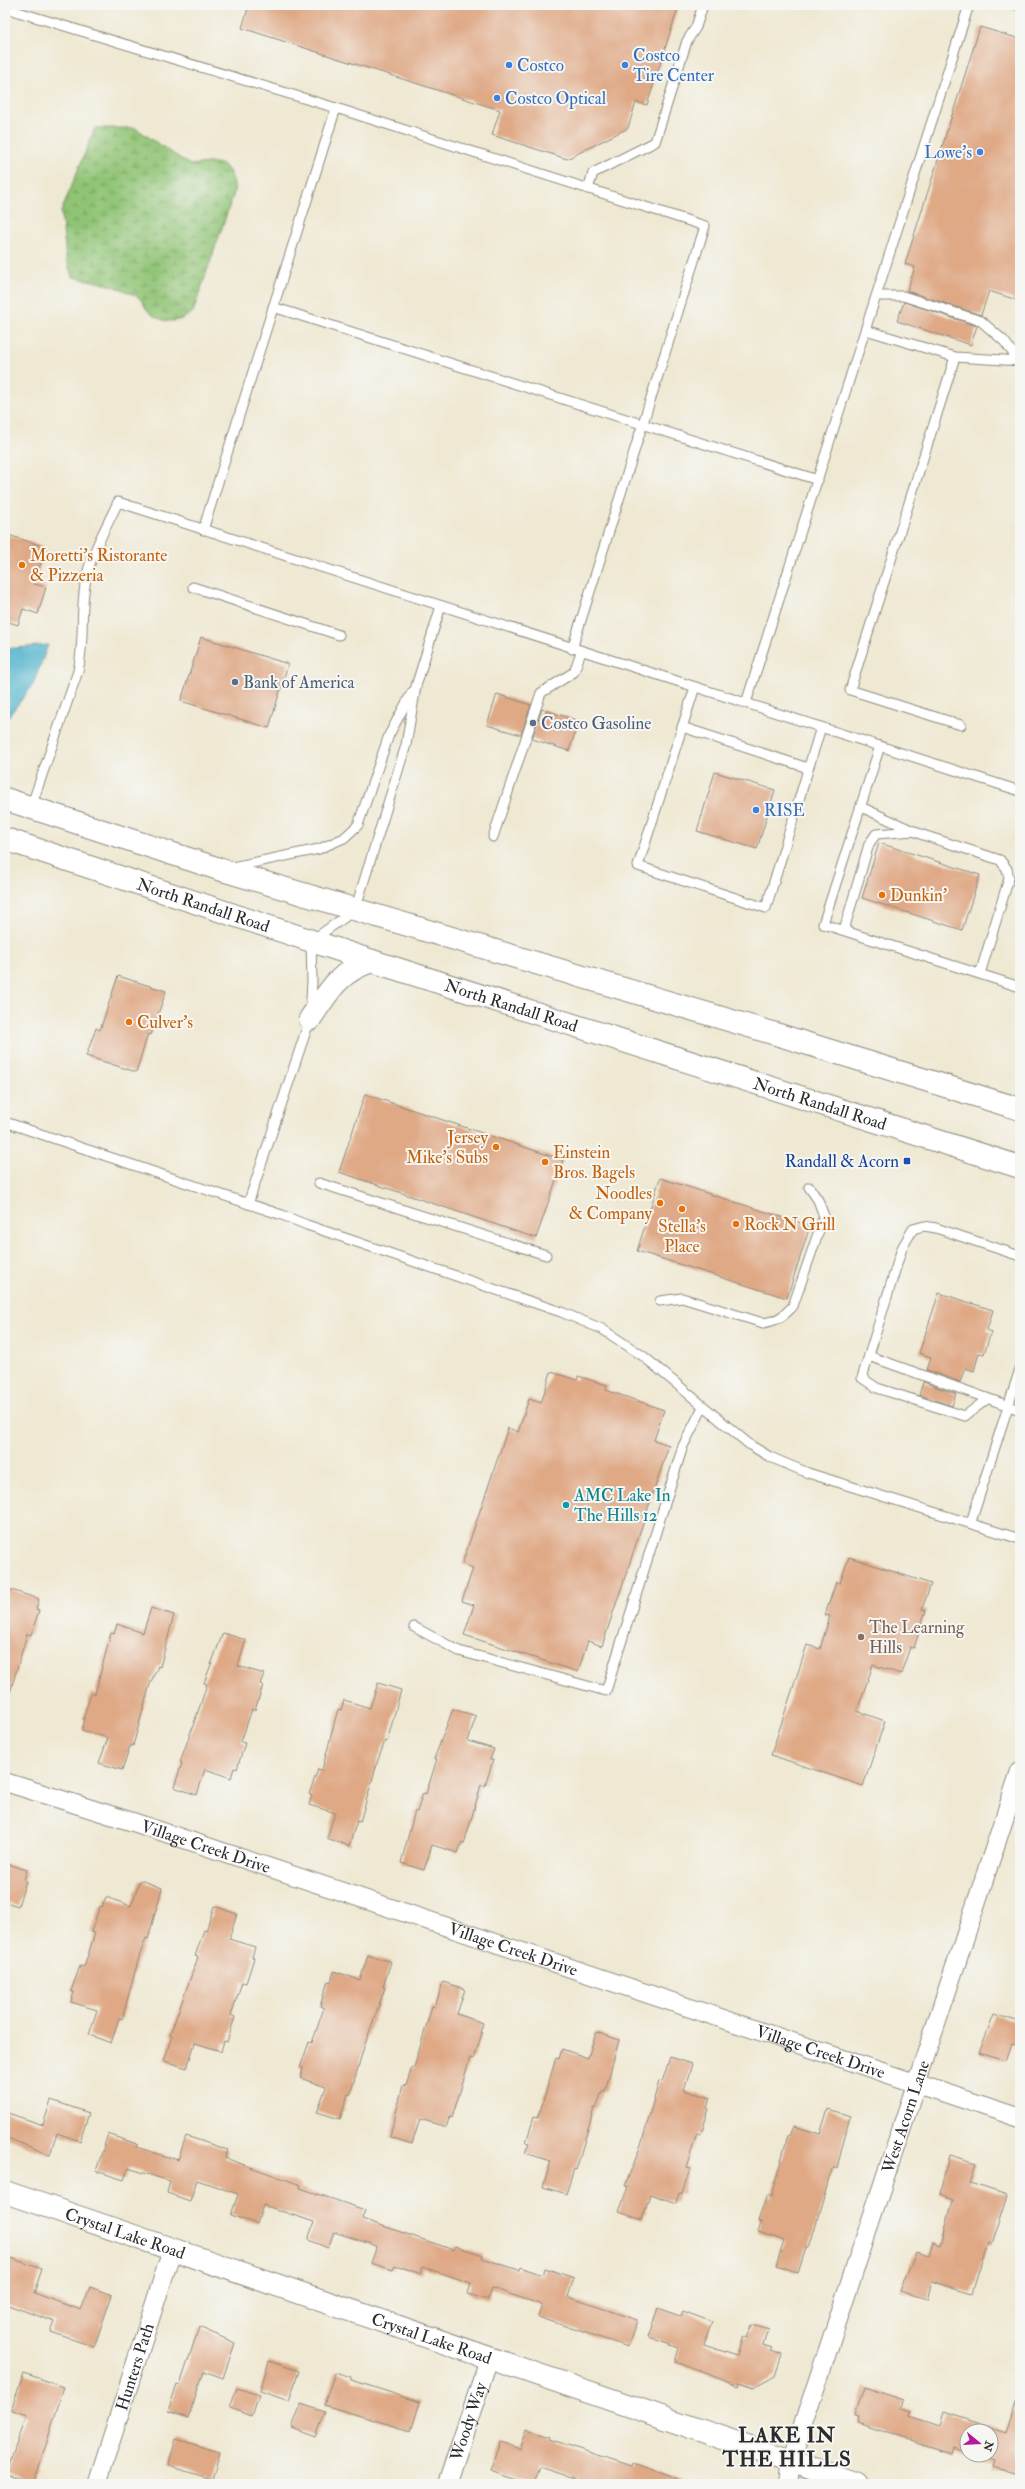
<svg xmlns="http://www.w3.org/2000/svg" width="1025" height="2489" viewBox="0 0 1025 2489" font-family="'IM FELL Double Pica',serif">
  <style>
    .wetland { fill: url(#wetland-marsh); stroke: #5e7850 }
    .water { fill: #4eb3cc; stroke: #3c6f7c }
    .building { fill: #dfa986 }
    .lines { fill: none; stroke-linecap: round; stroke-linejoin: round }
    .lane-casing { stroke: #8d8a7e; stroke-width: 11 }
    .street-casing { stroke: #8d8a7e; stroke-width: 20 }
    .secondary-casing { stroke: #8d8a7e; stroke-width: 24 }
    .primary-casing { stroke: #8d8a7e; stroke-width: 24 }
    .lane { stroke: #fff; stroke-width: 9 }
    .street { stroke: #fff; stroke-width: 18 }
    .secondary { stroke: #fff; stroke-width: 22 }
    .primary { stroke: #fff; stroke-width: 22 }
    .shop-dot { fill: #3f7fe0; stroke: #f6f6f2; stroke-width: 1.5 }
    .food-dot { fill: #e8710a; stroke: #f6f6f2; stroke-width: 1.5 }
    .service-dot { fill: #5c6f8a; stroke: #f6f6f2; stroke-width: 1.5 }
    .transit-dot { fill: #1a4fb4; stroke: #f6f6f2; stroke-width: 1.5 }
    .culture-dot { fill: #0f9aa8; stroke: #f6f6f2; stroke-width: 1.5 }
    .education-dot { fill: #8d6e63; stroke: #f6f6f2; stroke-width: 1.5 }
    .labels { text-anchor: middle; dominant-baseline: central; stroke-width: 4; stroke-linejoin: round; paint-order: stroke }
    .shop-label { font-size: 17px; fill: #366cbe; stroke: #f6f6f2; text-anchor: start }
    .food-label { font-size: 17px; fill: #c56008; stroke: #f6f6f2; text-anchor: start }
    .service-label { font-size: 17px; fill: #4e5e75; stroke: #f6f6f2; text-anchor: start }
    .street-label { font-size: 17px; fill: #2b2b2b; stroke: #f6f6f2 }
    .transit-label { font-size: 17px; fill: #164399; stroke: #f6f6f2; text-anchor: end }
    .culture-label { font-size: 17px; fill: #0d838f; stroke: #f6f6f2; text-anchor: start }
    .education-label { font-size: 17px; fill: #785e54; stroke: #f6f6f2; text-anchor: start }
    .district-label { font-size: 21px; font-weight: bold; letter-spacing: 1px; fill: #2b2b2b; stroke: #f6f6f2 }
  </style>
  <defs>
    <pattern id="wetland-marsh" width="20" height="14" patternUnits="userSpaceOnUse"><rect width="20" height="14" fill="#90c475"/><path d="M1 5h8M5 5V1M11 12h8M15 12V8" fill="none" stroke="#769f60"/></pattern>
  </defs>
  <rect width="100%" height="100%" fill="#f6f6f2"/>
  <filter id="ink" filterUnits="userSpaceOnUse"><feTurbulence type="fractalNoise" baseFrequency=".025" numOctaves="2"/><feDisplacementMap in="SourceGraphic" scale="8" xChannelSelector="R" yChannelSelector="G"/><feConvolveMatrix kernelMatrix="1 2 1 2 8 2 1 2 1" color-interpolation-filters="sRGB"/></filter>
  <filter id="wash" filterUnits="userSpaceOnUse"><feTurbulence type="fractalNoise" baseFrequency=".012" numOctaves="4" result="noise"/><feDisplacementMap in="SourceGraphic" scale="16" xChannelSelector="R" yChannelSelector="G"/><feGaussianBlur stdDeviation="0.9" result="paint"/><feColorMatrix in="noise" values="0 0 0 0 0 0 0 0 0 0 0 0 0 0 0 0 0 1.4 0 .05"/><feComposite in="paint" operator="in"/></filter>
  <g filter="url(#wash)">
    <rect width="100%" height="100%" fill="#efe8d2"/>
    <path class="wetland" d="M95,128H135L190,165C218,162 230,158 235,190L193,312C180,323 164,325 149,312C144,307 143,299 136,296C114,284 96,282 72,277L66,257L61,212Z"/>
    <polygon class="water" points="48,645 33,685 5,721 5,649"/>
    <g id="blocks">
      <g class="building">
        <polygon points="249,5 679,5 647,105 636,102 628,128 567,159 492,135 500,110 242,28"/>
        <polygon points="980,27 1020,39 1020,301 989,291 981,315 907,291 915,267 905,264"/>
        <polygon points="904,302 977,326 971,345 897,321"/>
        <polygon points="5,534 46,547 34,584 46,587 38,614 23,609 18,625 5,621"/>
        <polygon points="201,637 288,664 269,728 181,701"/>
        <polygon points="497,694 531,705 521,735 487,725"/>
        <polygon points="542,709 579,721 569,751 532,739"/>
        <polygon points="715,772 775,790 757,849 697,831"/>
        <polygon points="879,843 980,875 962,930 862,898"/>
        <polygon points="118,976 166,991 151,1035 148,1034 136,1072 86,1056 96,1028 100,1030"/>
        <polygon points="365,1094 563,1160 536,1238 339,1172"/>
        <polygon points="660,1178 810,1226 787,1298 637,1251"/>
        <polygon points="939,1293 993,1310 987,1330 991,1332 984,1354 979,1353 974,1371 965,1368 960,1382 927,1370 931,1357 919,1353"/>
        <polygon points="551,1372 577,1380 578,1376 607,1385 606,1390 664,1410 654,1440 669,1445 602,1646 588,1641 578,1672 464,1635 474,1605 462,1601 473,1568 462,1564 508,1428 518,1432 529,1399 541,1403"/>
        <polygon points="923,1382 956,1394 952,1406 919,1395"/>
        <polygon points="849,1557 931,1584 922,1609 926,1610 914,1648 910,1647 901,1674 873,1665 857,1711 885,1721 863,1786 771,1755 807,1645 820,1649 830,1616 825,1615 836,1582 840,1583"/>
        <polygon points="5,1588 39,1599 36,1609 39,1610 31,1635 27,1634 10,1693 5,1692"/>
        <polygon points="151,1608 174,1615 160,1667 158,1666 150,1684 133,1746 130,1746 122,1770 99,1763 108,1738 82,1730 85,1719 83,1719 91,1693 95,1694 111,1633 114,1634 117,1624 143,1633"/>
        <polygon points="223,1633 246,1640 238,1666 264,1674 260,1684 263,1685 255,1710 252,1709 241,1742 245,1743 237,1769 234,1768 231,1778 205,1769 197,1795 174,1787 182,1763 180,1762 201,1703 207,1684 204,1683"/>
        <polygon points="378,1683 401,1690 387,1742 385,1741 378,1760 360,1822 357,1821 349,1846 327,1838 335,1813 309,1805 312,1795 309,1794 318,1769 322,1770 338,1709 341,1710 344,1700 370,1708"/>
        <polygon points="453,1709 476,1716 468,1741 494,1749 490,1760 493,1760 485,1786 481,1785 464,1844 461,1843 458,1853 432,1845 424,1870 401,1863 415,1811 417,1812 423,1793 426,1794 437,1759 434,1759"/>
        <polygon points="5,1863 27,1870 24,1880 26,1881 18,1906 5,1902"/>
        <polygon points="140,1880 162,1888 148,1939 146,1938 139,1957 122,2019 119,2018 111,2043 89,2035 97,2010 71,2002 74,1992 71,1991 80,1966 84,1967 95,1933 91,1932 100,1906 102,1907 106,1897 131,1906"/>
        <polygon points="214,1906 237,1914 229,1939 255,1947 252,1957 254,1958 246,1983 242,1982 231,2015 235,2017 227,2042 224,2041 221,2051 195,2043 187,2068 164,2061 172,2036 170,2035 198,1957 195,1956 204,1930 206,1931"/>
        <polygon points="368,1955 391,1962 383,1987 385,1988 364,2047 350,2095 348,2094 340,2119 317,2112 326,2087 300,2078 303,2068 300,2068 309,2042 312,2043 324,2008 320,2006 328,1981 331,1982 334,1971 360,1980"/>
        <polygon points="443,1982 465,1989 457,2014 483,2023 480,2033 482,2033 474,2059 470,2058 452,2118 450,2117 446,2127 420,2119 412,2144 390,2137 403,2085 406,2086 412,2067 414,2068 432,2006 435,2007"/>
        <polygon points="994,2014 1020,2022 1020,2046 1011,2043 1005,2061 979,2053"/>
        <polygon points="596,2032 619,2040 605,2091 602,2091 596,2109 594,2108 576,2170 574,2169 566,2194 543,2187 551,2161 525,2153 529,2143 526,2142 534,2117 538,2118 556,2058 559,2059 562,2049 588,2058"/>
        <polygon points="670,2057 692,2064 684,2090 710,2098 707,2108 709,2109 701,2134 697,2133 686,2167 690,2168 682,2194 679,2193 676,2203 650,2194 642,2220 619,2212 628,2187 625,2186 642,2142 659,2081 662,2082"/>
        <polygon points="51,2100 89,2113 80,2141 57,2133 50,2155 5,2137 5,2112 43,2125"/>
        <polygon points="828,2109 850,2116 837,2168 834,2167 827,2186 809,2248 806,2248 798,2273 776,2265 784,2240 758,2232 761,2222 758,2221 767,2195 771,2197 788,2135 790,2136 794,2126 820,2134"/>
        <polygon points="108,2134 137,2144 136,2147 178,2160 186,2136 228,2150 225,2158 301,2185 300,2188 365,2210 362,2219 454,2250 455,2246 483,2255 482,2258 519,2270 520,2267 543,2275 545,2268 574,2278 568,2297 637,2320 628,2347 538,2317 542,2305 492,2288 488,2300 468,2294 471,2283 423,2267 421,2274 395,2265 393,2270 371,2263 377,2246 334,2232 328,2248 308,2240 314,2222 263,2205 257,2224 231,2215 238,2194 197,2180 190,2201 167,2193 170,2181 128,2168 124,2180 96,2171"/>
        <polygon points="949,2155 976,2163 970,2183 1007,2195 991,2245 988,2243 972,2293 932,2281 927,2299 900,2291 916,2252 929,2256 933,2242 941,2245 953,2199 940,2194"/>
        <polygon points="5,2256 42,2269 34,2293 81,2310 90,2287 112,2295 94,2347 51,2332 55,2322 5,2304"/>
        <polygon points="658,2308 681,2316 683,2311 712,2322 704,2344 737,2355 743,2336 747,2338 752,2325 768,2330 763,2345 772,2348 770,2351 782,2355 775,2376 754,2387 740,2382 739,2386 675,2362 679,2348 648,2337"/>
        <polygon points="199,2327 235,2343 223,2378 204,2371 188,2418 168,2411 177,2384 180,2385"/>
        <polygon points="269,2361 299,2371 289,2401 260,2391"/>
        <polygon points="335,2372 351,2377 351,2380 420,2402 411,2431 324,2405"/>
        <polygon points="24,2373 64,2387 34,2483 6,2473 27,2415 11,2410"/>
        <polygon points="864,2387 904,2400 902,2408 912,2411 910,2416 941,2426 945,2412 1006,2432 1017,2400 1020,2400 1020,2475 994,2467 996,2461 977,2455 991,2455 991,2431 967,2431 967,2452 953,2447 951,2453 857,2423 859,2417 855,2416"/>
        <polygon points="237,2388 259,2395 252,2416 230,2408"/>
        <polygon points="301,2404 325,2412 316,2437 292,2428"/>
        <polygon points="527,2429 550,2437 549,2439 632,2466 633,2463 686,2482 685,2484 578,2484 580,2480 540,2467 534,2484 529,2484 490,2471 500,2442 520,2449"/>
        <polygon points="176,2439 220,2452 212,2479 168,2466"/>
      </g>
    </g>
  </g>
  <g filter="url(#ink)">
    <use href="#blocks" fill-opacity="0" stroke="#8d8a7e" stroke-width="1"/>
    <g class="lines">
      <g class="lane-casing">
        <g id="lane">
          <polyline points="1017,5 1020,6"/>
          <polyline points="5,8 336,108 203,530"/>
          <polyline points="336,108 705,226 572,649"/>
          <polyline points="588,189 593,173 655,142 687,41 696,27 703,5"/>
          <polyline points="877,296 903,296 981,321 1004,341 1019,361"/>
          <polyline points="273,307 818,480"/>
          <polyline points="866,330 955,357 1020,361"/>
          <polyline points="955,357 850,690 961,725"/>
          <polyline points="193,587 339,635"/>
          <polyline points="695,687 638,866 766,908 821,727"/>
          <polyline points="746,703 969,5"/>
          <polyline points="682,727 808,768"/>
          <polyline points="880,746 823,924 1020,987"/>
          <path d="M31,807L78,671C85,640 80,615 85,585C89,556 106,528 118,502L1020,791"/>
          <polyline points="861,807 920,834 1000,860 1007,869 1009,878 980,974"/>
          <polyline points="493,837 541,693 574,672 581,652"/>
          <polyline points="233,867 319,849 344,838 358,825 389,735 412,692"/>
          <polyline points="844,930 869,844 876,834 914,831"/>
          <polyline points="5,1122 282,1215 307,1225 561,1312 602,1329 643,1356 750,1445 770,1457 808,1473 1020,1539"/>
          <polyline points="319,1183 546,1255"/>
          <polyline points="248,1204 310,1019 312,981 311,941 355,910 406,745 416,686 441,606"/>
          <path d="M660,1301L682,1298L763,1323C777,1321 784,1316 793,1306L824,1216L818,1200L809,1187"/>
          <polyline points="869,1356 1020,1410"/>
          <polyline points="987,1399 965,1416 877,1388 862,1378 902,1248 913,1229 924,1226 936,1228 1020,1256"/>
          <polyline points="971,1522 1020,1369"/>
          <polyline points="414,1627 459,1651 606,1691 683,1446 703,1407"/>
        </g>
      </g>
      <g class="street-casing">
        <g id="street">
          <path id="s1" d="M5,1782L133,1822L1020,2118"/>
          <path id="s2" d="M97,2484L172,2250"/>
          <path id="s3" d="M447,2484L489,2359"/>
          <path id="s4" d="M788,2484L791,2462L797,2443L1020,1771"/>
        </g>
      </g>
      <g class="secondary-casing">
        <g id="secondary">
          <path id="s5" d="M5,2192L857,2484"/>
        </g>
      </g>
      <g class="primary-casing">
        <g id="primary">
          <polyline points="5,799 222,870 779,1035 1020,1109"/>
          <path id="s6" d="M5,839L372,961L1020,1167"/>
          <path d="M310,1019C329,991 338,972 372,961"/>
        </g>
      </g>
      <use href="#lane" class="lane"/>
      <use href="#street" class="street"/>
      <use href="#secondary" class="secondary"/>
      <use href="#primary" class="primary"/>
    </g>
  </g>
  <g class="shop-dot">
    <circle cx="509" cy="65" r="4"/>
    <circle cx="625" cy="65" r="4"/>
    <circle cx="497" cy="98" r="4"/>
    <circle cx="980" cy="152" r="4"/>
    <circle cx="756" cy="810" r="4"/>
  </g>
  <g class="food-dot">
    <circle cx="22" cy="565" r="4"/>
    <circle cx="882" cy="895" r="4"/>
    <circle cx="129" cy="1022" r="4"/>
    <circle cx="496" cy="1147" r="4"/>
    <circle cx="545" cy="1162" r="4"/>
    <circle cx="660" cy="1203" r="4"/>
    <circle cx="682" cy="1209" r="4"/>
    <circle cx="736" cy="1224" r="4"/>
  </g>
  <g class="service-dot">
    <circle cx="235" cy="682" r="4"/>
    <circle cx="533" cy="723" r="4"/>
  </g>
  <rect class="transit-dot" x="903" y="1157" width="8" height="8" rx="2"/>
  <circle class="culture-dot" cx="566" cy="1505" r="4"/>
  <circle class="education-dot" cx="861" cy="1637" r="4"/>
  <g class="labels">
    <g class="shop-label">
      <text x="633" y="55">Costco<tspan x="633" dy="20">Tire Center</tspan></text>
      <text x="517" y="65">Costco</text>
      <text x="505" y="98">Costco Optical</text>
      <text x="972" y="152" text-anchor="end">Lowe's</text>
      <text x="764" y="810">RISE</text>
    </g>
    <g class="food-label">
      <text x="30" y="555">Moretti's Ristorante<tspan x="30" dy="20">&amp; Pizzeria</tspan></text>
      <text x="890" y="895">Dunkin'</text>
      <text x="137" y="1022">Culver's</text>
      <text x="488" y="1137" text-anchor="end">Jersey<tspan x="488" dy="20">Mike's Subs</tspan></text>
      <text x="553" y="1152">Einstein<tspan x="553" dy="20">Bros. Bagels</tspan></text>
      <text x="652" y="1193" text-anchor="end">Noodles<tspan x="652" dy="20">&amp; Company</tspan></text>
      <text x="744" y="1224">Rock N Grill</text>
      <text x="682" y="1226" text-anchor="middle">Stella's<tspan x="682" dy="20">Place</tspan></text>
    </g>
    <g class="service-label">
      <text x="243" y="682">Bank of America</text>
      <text x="541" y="723">Costco Gasoline</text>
    </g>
    <g class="street-label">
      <text stroke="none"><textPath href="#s6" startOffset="209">North Randall Road</textPath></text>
      <text stroke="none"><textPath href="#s6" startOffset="533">North Randall Road</textPath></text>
      <text stroke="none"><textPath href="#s6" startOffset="857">North Randall Road</textPath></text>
      <text stroke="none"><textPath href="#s1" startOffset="211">Village Creek Drive</textPath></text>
      <text stroke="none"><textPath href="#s1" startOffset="535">Village Creek Drive</textPath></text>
      <text stroke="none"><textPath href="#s1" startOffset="859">Village Creek Drive</textPath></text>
      <text stroke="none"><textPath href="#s4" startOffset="386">West Acorn Lane</textPath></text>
      <text stroke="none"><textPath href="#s5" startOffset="127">Crystal Lake Road</textPath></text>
      <text stroke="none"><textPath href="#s5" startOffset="451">Crystal Lake Road</textPath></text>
      <text stroke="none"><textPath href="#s2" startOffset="123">Hunters Path</textPath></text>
      <text stroke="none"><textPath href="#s3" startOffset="66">Woody Way</textPath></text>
    </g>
    <g class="transit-label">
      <text x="899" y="1161">Randall &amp; Acorn</text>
    </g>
    <g class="culture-label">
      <text x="574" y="1495">AMC Lake In<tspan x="574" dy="20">The Hills 12</tspan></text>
    </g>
    <g class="education-label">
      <text x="869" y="1627">The Learning<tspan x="869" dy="20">Hills</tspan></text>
    </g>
    <g class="district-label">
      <text x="787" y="2435">LAKE IN<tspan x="787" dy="24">THE HILLS</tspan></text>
    </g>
  </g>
  <rect width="1025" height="2489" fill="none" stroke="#f6f6f2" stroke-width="20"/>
  <g transform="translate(979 2443) rotate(108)"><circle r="19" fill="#f6f6f2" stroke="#a5a5a2"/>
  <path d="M0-3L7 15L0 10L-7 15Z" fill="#b5179e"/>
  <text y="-6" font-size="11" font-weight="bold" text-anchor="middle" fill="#2b2b2b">N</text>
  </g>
</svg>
